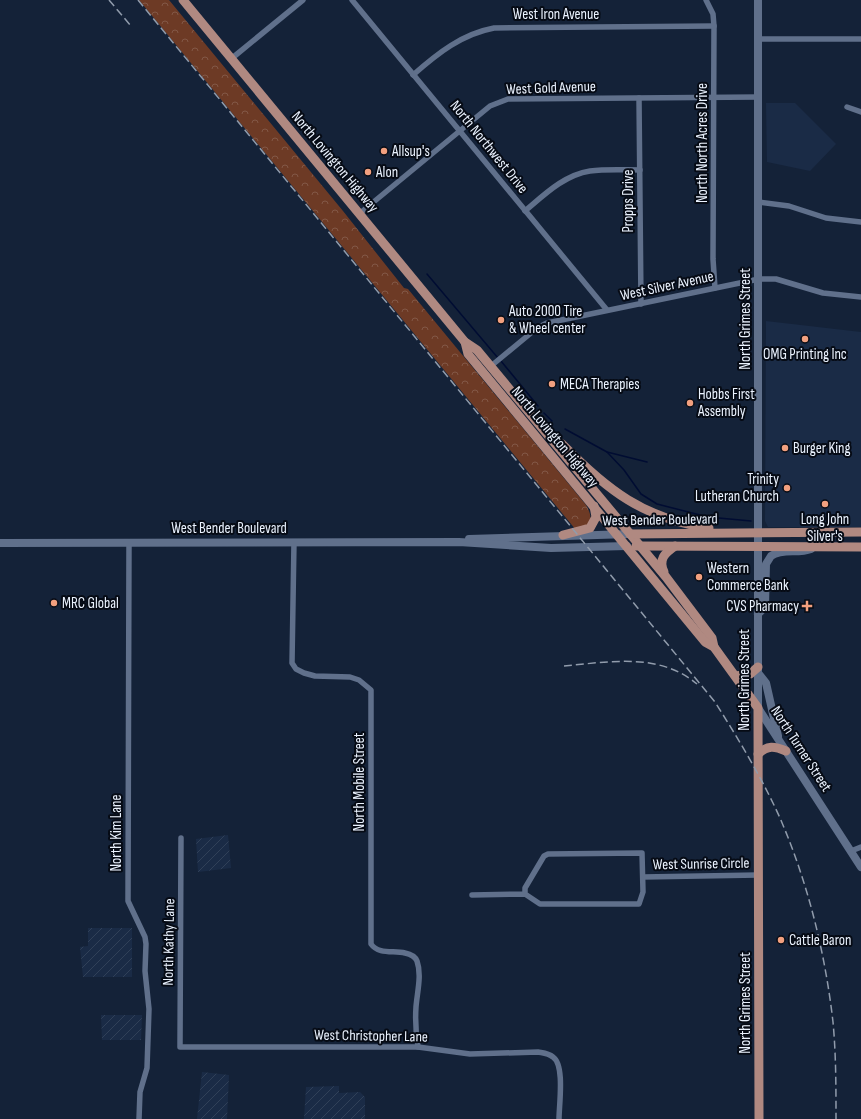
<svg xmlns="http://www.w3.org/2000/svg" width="861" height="1119" viewBox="0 0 861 1119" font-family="'Sofia Sans Condensed',sans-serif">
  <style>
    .built { fill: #1a2b46 }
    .industrial { fill: url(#industrial-furrows) }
    .park { fill: url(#park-crowns) }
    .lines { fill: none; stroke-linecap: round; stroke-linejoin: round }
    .stream { stroke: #000c32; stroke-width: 1.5 }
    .street { stroke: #60708b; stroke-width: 5.5 }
    .secondary { stroke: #60708b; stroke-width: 8 }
    .primary { stroke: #b08981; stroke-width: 9 }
    .rail { stroke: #919cac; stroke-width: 1.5; stroke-dasharray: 8 4; stroke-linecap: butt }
    .poi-dot { fill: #f2a07f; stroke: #060b15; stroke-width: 1.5 }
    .labels { text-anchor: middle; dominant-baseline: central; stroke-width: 4; stroke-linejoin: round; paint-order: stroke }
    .street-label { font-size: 15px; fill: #ebf3ff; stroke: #060b15 }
    .poi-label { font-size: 15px; fill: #ebf3ff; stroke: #060b15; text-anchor: start }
  </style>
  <defs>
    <pattern id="industrial-furrows" width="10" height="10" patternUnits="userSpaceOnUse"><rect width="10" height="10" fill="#1a2b46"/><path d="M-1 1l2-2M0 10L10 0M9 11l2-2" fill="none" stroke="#304058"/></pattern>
    <pattern id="park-crowns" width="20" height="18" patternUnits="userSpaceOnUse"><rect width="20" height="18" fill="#6d3a25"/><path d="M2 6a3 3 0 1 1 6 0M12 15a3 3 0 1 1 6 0" fill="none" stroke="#825746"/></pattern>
  </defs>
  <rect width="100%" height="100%" fill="#142238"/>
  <g class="built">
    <polygon points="766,103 795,103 836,144 810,171 767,162"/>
    <polygon points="766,321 861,332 861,527 768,527 765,521"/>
  </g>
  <g class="industrial">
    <polygon points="228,835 231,868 198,872 196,839"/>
    <polygon points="88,928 132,928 132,977 83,977 80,947 88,946"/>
    <polygon points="101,1015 142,1015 141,1040 102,1040"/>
    <polygon points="202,1072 229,1075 227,1119 197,1119"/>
    <polygon points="339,1086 339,1093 360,1092 365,1097 365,1119 304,1119 306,1087"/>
  </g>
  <path class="park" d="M139,0H169L343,211L404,288L408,289L586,505C590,512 592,517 589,525L576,530Z"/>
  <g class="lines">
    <g class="stream">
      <polyline points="427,274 498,358"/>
      <polyline points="501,361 538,406"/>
      <polyline points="544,413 552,421"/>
      <polyline points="565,429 607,452 647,462"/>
      <polyline points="607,452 624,470 641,494 657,504 708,517 751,521"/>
    </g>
    <g class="street">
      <polyline points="352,0 607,310"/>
      <polyline points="706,0 713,14 714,26 713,259 715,288"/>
      <polyline points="759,39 861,39"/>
      <polyline points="231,59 303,0"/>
      <path d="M413,75C438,53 462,34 494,28L714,26"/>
      <polyline points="639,98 641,304"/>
      <polyline points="847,107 861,112"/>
      <polyline points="759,202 789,206 826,218 861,222"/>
      <path d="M525,211C544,195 564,175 590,171C606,169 623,170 640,170"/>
      <polyline points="359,214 490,106 508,99 759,97"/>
      <polyline points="491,366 537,328 547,323 759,279 776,279 823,293 861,297"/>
      <path d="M294,542L292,663L296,669L304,673L315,676L350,677L359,680L371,690V944C379,955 394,950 405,953C410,954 415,956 417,961C422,975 417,993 416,1007C415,1021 416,1034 418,1047"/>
      <polyline points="129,543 128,901 145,937 146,944 145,971 149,1009 147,1068 140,1092 139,1119"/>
      <path d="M181,838L180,1047H418L470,1054L538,1052C543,1053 548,1053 553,1057C565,1065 559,1105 559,1119"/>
      <polyline points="851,851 861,847"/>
      <polyline points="643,877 758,875"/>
      <polyline points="472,895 525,894 540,904 639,904 643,892 642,853 548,854 544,856 525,888 525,894"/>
    </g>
    <g class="secondary">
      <polyline points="758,0 758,708 861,867"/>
      <polyline points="469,539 630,534"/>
      <polyline points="0,543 459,542 551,548 627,546"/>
      <path d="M758,614L765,607L766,564L771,556C782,548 798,554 811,549"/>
      <polyline points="758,673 766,683 778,736"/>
    </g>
    <g class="primary">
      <polyline points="183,0 465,342 477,350 666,577 712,638 714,647"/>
      <polyline points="465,342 468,354 705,642 714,647 758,708 759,1119"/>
      <path d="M562,444C607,490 644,519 709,528"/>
      <polyline points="630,534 861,532"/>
      <polyline points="563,535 590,528 596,517 594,506"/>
      <polyline points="636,546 861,547"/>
      <path d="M664,572C658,559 665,553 675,546"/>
      <polyline points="736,676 750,674 758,667"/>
      <path d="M758,754C768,745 774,746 786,751"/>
    </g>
    <g class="rail">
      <polyline points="109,0 131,26"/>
      <path d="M138,0L715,702C739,740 762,778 780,818C808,883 825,952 833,1022C836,1054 836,1087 836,1119"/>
      <path d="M564,666C609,662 659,652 697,684"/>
    </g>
  </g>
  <g class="poi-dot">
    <circle cx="384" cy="151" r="4"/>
    <circle cx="368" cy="172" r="4"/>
    <circle cx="501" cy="320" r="4"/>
    <circle cx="805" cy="339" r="4"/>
    <circle cx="552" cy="384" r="4"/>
    <circle cx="690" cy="403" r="4"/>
    <circle cx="785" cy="448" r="4"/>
    <circle cx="787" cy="488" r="4"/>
    <circle cx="825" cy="504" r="4"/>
    <circle cx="699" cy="577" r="4"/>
    <circle cx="54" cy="603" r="4"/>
    <path d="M805 600h4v4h4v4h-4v4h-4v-4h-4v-4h4z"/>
    <circle cx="781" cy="940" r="4"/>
  </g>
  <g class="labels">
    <g class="street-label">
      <text x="556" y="14">West Iron Avenue</text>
      <text transform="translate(551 88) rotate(-2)">West Gold Avenue</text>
      <text transform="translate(702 143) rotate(-90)">North North Acres Drive</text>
      <text transform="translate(489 147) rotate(51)">North Northwest Drive</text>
      <text transform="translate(335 162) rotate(50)">North Lovington Highway</text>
      <text transform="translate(628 201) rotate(-90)">Propps Drive</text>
      <text transform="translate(667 286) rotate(-12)">West Silver Avenue</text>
      <text transform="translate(745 319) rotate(-90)">North Grimes Street</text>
      <text transform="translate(555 437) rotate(50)">North Lovington Highway</text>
      <text transform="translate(660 520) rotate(-1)">West Bender Boulevard</text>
      <text x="229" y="528">West Bender Boulevard</text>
      <text transform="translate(744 680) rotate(-90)">North Grimes Street</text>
      <text transform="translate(801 749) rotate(57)">North Turner Street</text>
      <text transform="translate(359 782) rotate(-90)">North Mobile Street</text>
      <text transform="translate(116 833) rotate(-90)">North Kim Lane</text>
      <text transform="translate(701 864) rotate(-1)">West Sunrise Circle</text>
      <text transform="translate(169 942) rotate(-89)">North Kathy Lane</text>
      <text transform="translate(745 1003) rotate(-90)">North Grimes Street</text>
      <text transform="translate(371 1036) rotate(1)">West Christopher Lane</text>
    </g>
    <g class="poi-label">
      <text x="392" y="151">Allsup's</text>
      <text x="376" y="172">Alon</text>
      <text x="509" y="311">Auto 2000 Tire<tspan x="509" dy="17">&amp; Wheel center</tspan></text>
      <text x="805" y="354" text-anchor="middle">OMG Printing Inc</text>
      <text x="560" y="384">MECA Therapies</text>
      <text x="698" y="394">Hobbs First<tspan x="698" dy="17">Assembly</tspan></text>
      <text x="793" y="448">Burger King</text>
      <text x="779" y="479" text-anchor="end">Trinity<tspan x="779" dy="17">Lutheran Church</tspan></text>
      <text x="825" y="519" text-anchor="middle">Long John<tspan x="825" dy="17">Silver's</tspan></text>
      <text x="707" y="568">Western<tspan x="707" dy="17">Commerce Bank</tspan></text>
      <text x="62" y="603">MRC Global</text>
      <text x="799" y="606" text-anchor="end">CVS Pharmacy</text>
      <text x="789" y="940">Cattle Baron</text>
    </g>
  </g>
</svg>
